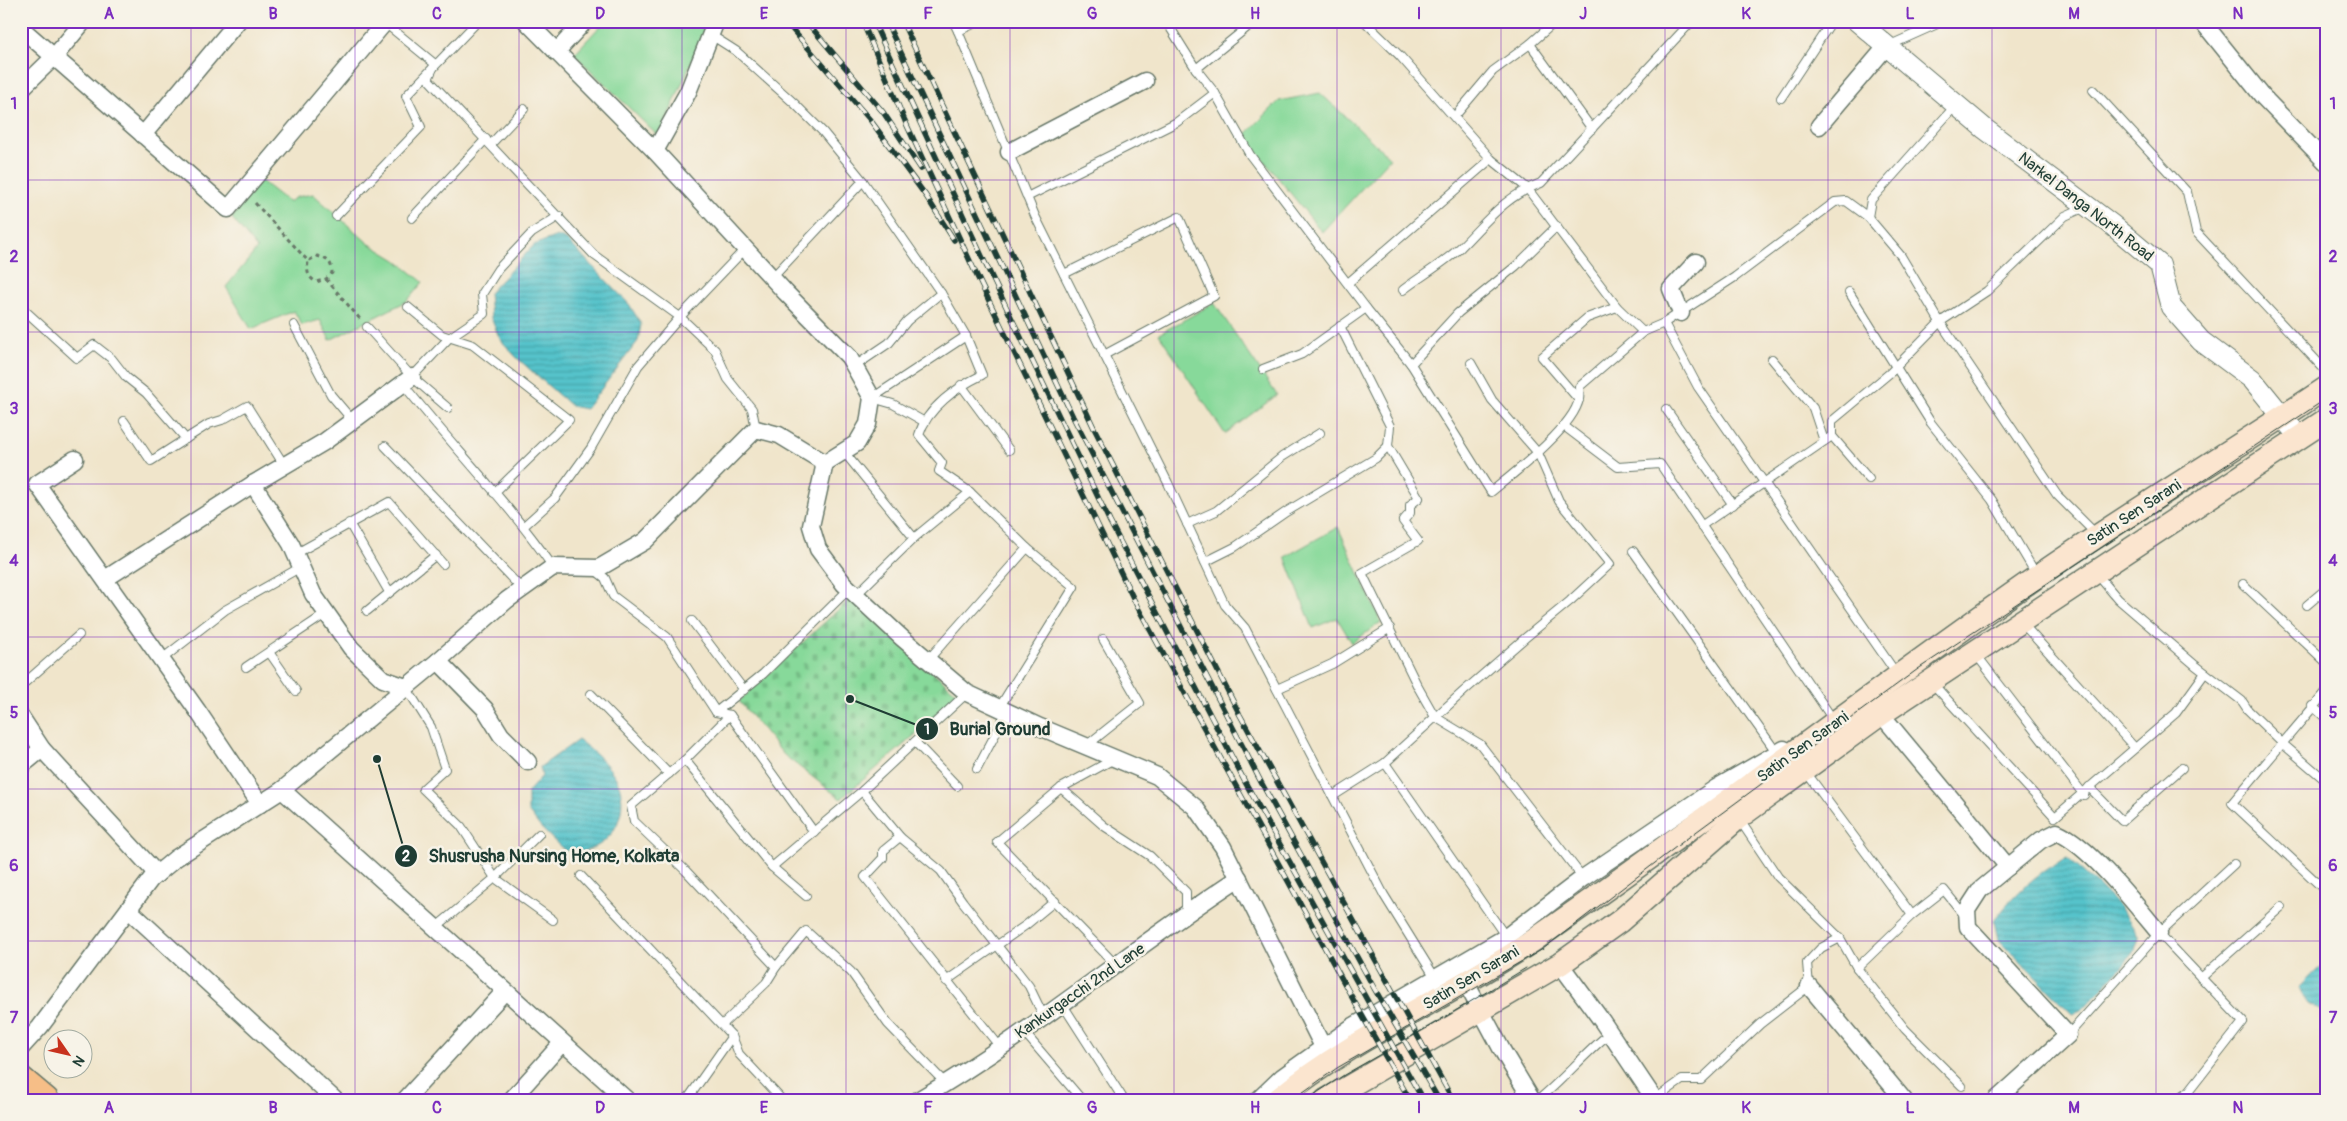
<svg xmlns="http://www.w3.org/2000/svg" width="2347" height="1121" viewBox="0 0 2347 1121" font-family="Pangolin,sans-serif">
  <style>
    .cemetery { fill: url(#cemetery-stones); stroke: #538b67 }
    .park { fill: #87d99a; stroke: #538b67 }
    .water { fill: url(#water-rules); stroke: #3a8080 }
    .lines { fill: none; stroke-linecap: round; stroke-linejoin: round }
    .service-casing { stroke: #687869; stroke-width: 10 }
    .minor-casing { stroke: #687869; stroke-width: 19 }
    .tertiary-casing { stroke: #687869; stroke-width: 22 }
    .secondary-casing { stroke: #687869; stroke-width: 25 }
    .primary-casing { stroke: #687869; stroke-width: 28 }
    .path { stroke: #687869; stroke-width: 3; stroke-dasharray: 4 4; stroke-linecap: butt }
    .service { stroke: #fff; stroke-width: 8 }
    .minor { stroke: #fff; stroke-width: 16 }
    .tertiary { stroke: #fff; stroke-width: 20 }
    .secondary { stroke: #fbe5cf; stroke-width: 22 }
    .primary { stroke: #f6be87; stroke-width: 25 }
    .tram { stroke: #1f3d34; stroke-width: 1 }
    .rail-casing { stroke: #1f3d34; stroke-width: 5.5 }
    .rail { stroke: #f7f3e8; stroke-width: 4; stroke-dasharray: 11; stroke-linecap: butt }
    .grid { fill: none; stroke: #7b2cbf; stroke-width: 1; stroke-opacity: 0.55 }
    .labels { text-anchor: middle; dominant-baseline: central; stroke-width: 5; stroke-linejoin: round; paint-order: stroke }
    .street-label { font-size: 16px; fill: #1f3d34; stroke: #f7f3e8 }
    .leader { fill: none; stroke: #1f3d34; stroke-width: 2 }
    .callout-dot { fill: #1f3d34; stroke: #f7f3e8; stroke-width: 2 }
    .mark-label { font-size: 15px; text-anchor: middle; font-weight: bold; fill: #fff }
    .callout-label { font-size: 18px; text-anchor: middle; font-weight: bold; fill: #1f3d34; stroke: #f7f3e8; stroke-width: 5; stroke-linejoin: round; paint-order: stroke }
    .neatline { fill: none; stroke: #7b2cbf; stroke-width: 2 }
    .grid-label { font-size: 16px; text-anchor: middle; font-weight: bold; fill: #7b2cbf }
  </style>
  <defs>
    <pattern id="cemetery-stones" width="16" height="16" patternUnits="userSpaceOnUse" patternTransform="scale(1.25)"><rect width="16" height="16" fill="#87d99a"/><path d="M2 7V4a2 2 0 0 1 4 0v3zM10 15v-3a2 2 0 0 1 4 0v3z" fill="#74bb85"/></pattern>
    <pattern id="water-rules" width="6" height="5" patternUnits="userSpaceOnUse" patternTransform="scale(1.25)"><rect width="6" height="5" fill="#55c3cb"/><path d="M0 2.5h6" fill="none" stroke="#46a0a6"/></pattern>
  </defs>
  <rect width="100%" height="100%" fill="#f7f3e8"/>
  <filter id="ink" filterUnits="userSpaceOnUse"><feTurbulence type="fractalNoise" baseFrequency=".02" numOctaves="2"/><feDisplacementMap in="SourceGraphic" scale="10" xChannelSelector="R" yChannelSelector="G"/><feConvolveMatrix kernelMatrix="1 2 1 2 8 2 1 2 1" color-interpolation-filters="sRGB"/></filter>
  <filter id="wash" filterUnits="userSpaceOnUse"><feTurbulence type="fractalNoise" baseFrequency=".0096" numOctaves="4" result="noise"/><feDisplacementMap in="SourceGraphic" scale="20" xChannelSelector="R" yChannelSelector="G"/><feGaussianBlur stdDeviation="1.12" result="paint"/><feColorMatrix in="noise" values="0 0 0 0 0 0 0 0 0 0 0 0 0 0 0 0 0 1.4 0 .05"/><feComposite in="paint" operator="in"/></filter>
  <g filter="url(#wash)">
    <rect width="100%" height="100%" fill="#f0e5cb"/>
    <polygon class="cemetery" points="851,598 960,696 841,799 784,755 739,701"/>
    <g class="park">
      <polygon points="605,21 709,21 659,137 574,54"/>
      <polygon points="1320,93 1390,158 1322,232 1244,136 1279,101"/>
      <polygon points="260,180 288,202 297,197 313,194 368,243 396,260 423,282 407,301 330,340 320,320 302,325 294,311 251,329 226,287 257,249 232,218"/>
      <polygon points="1214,303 1277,395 1225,434 1159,334"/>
      <polygon points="1338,527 1381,622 1352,643 1337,618 1313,628 1285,557"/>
    </g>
    <g class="water">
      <polygon points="557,236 567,240 629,304 641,324 638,341 586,409 571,406 516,357 500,339 491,318 489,293 534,245"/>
      <path d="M578,740C592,750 607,763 616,778C631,807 616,845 583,851C577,852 570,850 564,850L541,828L528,811V792L542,776L540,767Z"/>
      <path d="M2067,858C2092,879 2126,908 2139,938L2134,953L2083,1009L2072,1014L1998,939L1994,921C2015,894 2036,872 2067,858Z"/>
      <polygon points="2326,961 2326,1012 2309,1003 2299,988"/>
    </g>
  </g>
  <g filter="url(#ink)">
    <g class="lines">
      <g class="service-casing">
        <g id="service">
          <polyline points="953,21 958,31"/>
          <polyline points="980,21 958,31 1035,216 1168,483 1225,605 1245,628 1384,895 1436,979"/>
          <polyline points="1166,21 1196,69 1215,93 1250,155 1366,308 1302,354 1263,369"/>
          <polyline points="1364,21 1400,56 1491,159 1527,188 1617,307 1643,332"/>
          <polyline points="385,23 435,64 428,79 594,255 680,317 715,350 728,379 752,409 756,429"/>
          <path d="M711,35L736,51L795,104L823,132L863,181L941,293L966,336L982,375C957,387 927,408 919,435L942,463L939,471L970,492"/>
          <polyline points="1530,44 1592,129"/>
          <polyline points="1888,46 1935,25 1939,21"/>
          <polyline points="1196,69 1255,21"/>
          <polyline points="2093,90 2187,192 2196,232 2326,371"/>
          <polyline points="1781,98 1832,21"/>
          <polyline points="1455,116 1493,71 1530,44 1556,21"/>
          <polyline points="491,144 524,109"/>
          <polyline points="1027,197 1177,122 1215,93"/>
          <polyline points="336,216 421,127 406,96 478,21"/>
          <polyline points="1868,217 1871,200 1956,105"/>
          <polyline points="412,218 486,139"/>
          <polyline points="1064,274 1179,217 1214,296 1104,355"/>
          <polyline points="772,278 863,181"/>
          <polyline points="1348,283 1491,159"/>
          <path d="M1403,290C1421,276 1444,263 1461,247C1487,221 1505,196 1541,183L1692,21"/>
          <polyline points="1849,292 1931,423 1992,500 2036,574"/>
          <polyline points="21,307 77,358 94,345 112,359 126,377 146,393 186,439"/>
          <polyline points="408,307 442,335 473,345 569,420 494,493"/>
          <path d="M1366,308L1411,364L1491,492C1513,474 1574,427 1579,399C1580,395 1579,390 1579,387L1643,332L1664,323L1735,277L1835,202L1846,201L1868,217L1901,256L1940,322L2057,495L2097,535"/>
          <polyline points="1664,323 1698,387 1896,673"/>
          <polyline points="294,325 331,395 353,421"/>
          <polyline points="1340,326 1390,426 1388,446 1419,498 1410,505 1410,513 1403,521 1418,541 1362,573 1418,687 1435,717 1480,744 1583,878"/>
          <polyline points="367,327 412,377 448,408"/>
          <polyline points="1772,359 1813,408 1824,441"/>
          <polyline points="1411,364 1458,313 1516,266 1557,226"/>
          <polyline points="855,366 889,343 907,321 941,293"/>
          <polyline points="412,377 449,338 484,314 482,294 498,269 532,233 559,216"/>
          <path d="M403,384C452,446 508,502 553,567"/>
          <polyline points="961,385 1009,450"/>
          <polyline points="872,398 966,336"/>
          <polyline points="872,398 893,404 923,421"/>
          <polyline points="1579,400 1542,357 1587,318 1617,307"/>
          <polyline points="1666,409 1733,505"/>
          <polyline points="124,421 151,461 209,424 222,420 247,406 284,465"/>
          <polyline points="1564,426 1618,467 1660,464 1834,721"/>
          <polyline points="385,446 522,589"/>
          <polyline points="844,452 914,538"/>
          <polyline points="1869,479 1832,436 1832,421 1891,372 1940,322 1987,291 2065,216 2085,207"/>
          <polyline points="349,523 389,592"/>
          <polyline points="1187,524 1216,511 1282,457 1320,433"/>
          <polyline points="524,526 555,498 591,448 638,366 680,317 745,249"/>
          <polyline points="1701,526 1832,436"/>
          <polyline points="1633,551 1777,753"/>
          <polyline points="295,554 389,502 443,564"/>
          <polyline points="1205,562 1235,547 1286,512 1376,458 1388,446"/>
          <polyline points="595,570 605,578 613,596 667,637 716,712 730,715 814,832"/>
          <polyline points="2096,573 2118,599 2195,665 2242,701 2248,710 2283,744 2324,779"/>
          <polyline points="2243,584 2326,662"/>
          <polyline points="856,595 914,538 970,492 1027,548 1074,587 999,708"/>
          <polyline points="2307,605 2326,589"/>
          <polyline points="367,611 436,555"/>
          <polyline points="692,621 744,690"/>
          <polyline points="2022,623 2135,748"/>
          <polyline points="269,652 296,691"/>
          <polyline points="1975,653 2084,795"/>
          <polyline points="162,659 225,610 301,567"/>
          <polyline points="928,660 1027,548"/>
          <polyline points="246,667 327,613"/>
          <polyline points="1933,684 2055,817 2176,713 2205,673"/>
          <polyline points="21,686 79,635"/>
          <polyline points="406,687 431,727 445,769 423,789 461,826 495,878 553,920"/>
          <polyline points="1277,689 1332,664 1390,628"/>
          <polyline points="2326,692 2232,803 2326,891"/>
          <polyline points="591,694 669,774"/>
          <polyline points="2312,706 2326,718"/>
          <polyline points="716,712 763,674 849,589"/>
          <polyline points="730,715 685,760 631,806 634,821 686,871 776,967"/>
          <polyline points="915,742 957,786"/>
          <polyline points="1086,746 1140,703 1103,639"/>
          <polyline points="1114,759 1061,788 997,842 1116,965"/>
          <polyline points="685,760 772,867 806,896"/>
          <polyline points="1385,763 1506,937"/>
          <polyline points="977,769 1007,712"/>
          <polyline points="1806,772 1912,915"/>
          <polyline points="2089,787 2122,821 2182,768"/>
          <polyline points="1061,788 1104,826 1150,856 1186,892 1186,914"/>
          <polyline points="862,791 900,837 941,871 963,902 1029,986 1044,1017"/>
          <polyline points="1333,796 1385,763 1464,691 1525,638 1570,601 1610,564 1559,501 1538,453 1492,400 1471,363"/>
          <polyline points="1739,819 1778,877 1840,938 1857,968 1905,1029 1962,1086"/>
          <polyline points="900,837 883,851 883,858 865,877 1000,1047"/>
          <polyline points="772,867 862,791 967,693"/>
          <polyline points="581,876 732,1036 739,1054 782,1100"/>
          <polyline points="435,928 495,878 539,834"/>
          <polyline points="2159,933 2243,1022 2189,1091 2177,1100"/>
          <polyline points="1857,968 1912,915 1944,890 1965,916"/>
          <polyline points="2201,978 2281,907"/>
          <polyline points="946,981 1026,925 1055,901"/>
          <polyline points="1063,1005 1124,1100"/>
          <polyline points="722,1025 766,983 776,967 806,931 851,972 888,1024 946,1084"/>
          <polyline points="1024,1032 1082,1100"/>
          <polyline points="2068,1035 2159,933 2234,864"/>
          <polyline points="1655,1099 1682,1080 1701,1080 1760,1024 1809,986 1807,963 1821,948 1840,938"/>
          <polyline points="687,1100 732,1036"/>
          <path d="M1538,1100C1564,1079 1584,1054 1610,1033"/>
        </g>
      </g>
      <g class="minor-casing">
        <g id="minor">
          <polyline points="2202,21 2263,97 2326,162"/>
          <polyline points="21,28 228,209 386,21"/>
          <polyline points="556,52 585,21"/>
          <polyline points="21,89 54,57 84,21"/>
          <polyline points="1819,126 1886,47"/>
          <polyline points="143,135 238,21"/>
          <polyline points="655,151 688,92 716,21"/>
          <polyline points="1009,152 1145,81"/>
          <polyline points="1681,313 1671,289 1696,262"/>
          <polyline points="75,459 37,484 197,710 260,804"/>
          <polyline points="825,463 811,526 818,549 844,584 902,638 967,693 1040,727 1157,776 1195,807 1223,847 1323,1047"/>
          <polyline points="253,484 291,544 313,594 351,648 383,679 406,687"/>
          <polyline points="105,579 253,484 324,442 412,377"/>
          <polyline points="438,661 485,709 501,735 528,762"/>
          <path d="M1881,714L2008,867L2041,840L2057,832C2090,846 2135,904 2159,933"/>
          <polyline points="21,717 42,749 157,874"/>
          <polyline points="21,766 42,749"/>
          <polyline points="282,790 627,1100"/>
          <polyline points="129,910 335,1100"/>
          <polyline points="1560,964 1602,1021 1655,1100"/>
          <polyline points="1466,983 1502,1050 1532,1100"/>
          <polyline points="1809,986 1904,1100"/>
          <polyline points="21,1048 40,1027 151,879 176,858 282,790 438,661 507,600 553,567 599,568 645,541 756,429 779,435 825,463 857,443 868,424 872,398 849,357 786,293 655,151 526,21"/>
          <polyline points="405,1100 505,991"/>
          <polyline points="511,1100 562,1043"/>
          <path d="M918,1100C1031,1034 1130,949 1239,878"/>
          <polyline points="1258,1100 1282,1077 1352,1027 1506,937 1583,878 1716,788 1784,749"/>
          <polyline points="1996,1100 2068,1035 1968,927 1967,910 1980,890 2008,867"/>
        </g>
      </g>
      <g class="tertiary-casing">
        <polyline id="tertiary" points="1857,21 1985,129 2111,224 2160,265 2171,307 2201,341 2252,379 2299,437"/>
      </g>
      <g class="secondary-casing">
        <g id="secondary">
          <path d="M1277,1100C1356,1035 1453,996 1537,938C1706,821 1868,694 2038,576C2132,511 2231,452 2326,388"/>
          <polyline points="1326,1100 1560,964 1620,921 1738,818 1881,714 2326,420"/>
        </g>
      </g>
      <g class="primary-casing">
        <polyline id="primary" points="21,1079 46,1100"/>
      </g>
      <g class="path">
        <path d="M255,203L308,261L317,256C327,259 332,261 332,273L326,279L316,282C307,276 307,272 308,261"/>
        <polyline points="326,279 360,319"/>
      </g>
      <use href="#service" class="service"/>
      <use href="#minor" class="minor"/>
      <use href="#tertiary" class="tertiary"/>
      <use href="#secondary" class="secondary"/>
      <use href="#primary" class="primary"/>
      <g class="tram">
        <polyline points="1292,1100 1337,1068 1543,949 1685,840 1918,669 2326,399"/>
        <polyline points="1306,1100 1344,1075 1437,1022 1526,968"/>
      </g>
      <g class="rail-casing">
        <g id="rail">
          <polyline points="785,21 871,121 926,196 954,240"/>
          <polyline points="806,21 883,112 921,169"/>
          <polyline points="862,21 905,121 977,276 1137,606 1354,1001 1410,1100"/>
          <polyline points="873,21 987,267 1110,522 1245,782 1423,1100"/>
          <polyline points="886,21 1073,417 1261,782 1374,988 1439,1100"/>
          <polyline points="902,21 1095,430 1240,715 1453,1100"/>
        </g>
      </g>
      <use href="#rail" class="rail"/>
    </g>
  </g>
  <path class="grid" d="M191,21V1100M355,21V1100M519,21V1100M682,21V1100M846,21V1100M1010,21V1100M1174,21V1100M1337,21V1100M1501,21V1100M1665,21V1100M1828,21V1100M1992,21V1100M2156,21V1100M21,180H2326M21,332H2326M21,484H2326M21,637H2326M21,789H2326M21,941H2326"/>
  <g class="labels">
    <g class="street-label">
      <text transform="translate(2086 207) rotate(38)">Narkel Danga North Road</text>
      <text transform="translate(2134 513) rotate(-33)">Satin Sen Sarani</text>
      <text transform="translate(1803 747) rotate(-36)">Satin Sen Sarani</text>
      <text transform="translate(1471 978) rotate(-31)">Satin Sen Sarani</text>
      <text transform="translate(1080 991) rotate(-35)">Kankurgacchi 2nd Lane</text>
    </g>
  </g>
  <path class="leader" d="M850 699L927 729M377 759L406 856"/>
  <g class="callout-dot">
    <circle cx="850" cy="699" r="5"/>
    <circle cx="377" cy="759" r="5"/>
    <circle cx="927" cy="729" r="12"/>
    <circle cx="406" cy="856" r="12"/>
  </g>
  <g class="mark-label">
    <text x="927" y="734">1</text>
    <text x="406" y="861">2</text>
  </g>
  <g class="callout-label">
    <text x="1000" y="735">Burial Ground</text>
    <text x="554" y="862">Shusrusha Nursing Home, Kolkata</text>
  </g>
  <rect width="2347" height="1121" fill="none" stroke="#f7f3e8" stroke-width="55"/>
  <g transform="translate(68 1054) rotate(124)"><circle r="24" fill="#f7f3e8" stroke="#a1aaa0"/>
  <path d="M0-4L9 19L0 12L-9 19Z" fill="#c8321e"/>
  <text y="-8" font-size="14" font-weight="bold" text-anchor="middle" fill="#1f3d34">N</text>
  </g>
  <rect x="28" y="28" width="2292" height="1066" class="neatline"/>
  <g class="grid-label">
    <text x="109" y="19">A</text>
    <text x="273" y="19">B</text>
    <text x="437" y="19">C</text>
    <text x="600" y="19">D</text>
    <text x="764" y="19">E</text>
    <text x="928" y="19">F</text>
    <text x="1092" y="19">G</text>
    <text x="1255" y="19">H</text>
    <text x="1419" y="19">I</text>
    <text x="1583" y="19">J</text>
    <text x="1746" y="19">K</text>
    <text x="1910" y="19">L</text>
    <text x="2074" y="19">M</text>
    <text x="2238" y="19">N</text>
    <text x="14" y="109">1</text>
    <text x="2333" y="109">1</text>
    <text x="14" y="262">2</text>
    <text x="2333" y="262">2</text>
    <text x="14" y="414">3</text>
    <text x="2333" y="414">3</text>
    <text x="14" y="566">4</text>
    <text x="2333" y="566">4</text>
    <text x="14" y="718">5</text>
    <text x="2333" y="718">5</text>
    <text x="14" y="871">6</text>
    <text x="2333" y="871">6</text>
    <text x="14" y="1023">7</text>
    <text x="2333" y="1023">7</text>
    <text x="109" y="1113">A</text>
    <text x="273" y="1113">B</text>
    <text x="437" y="1113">C</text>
    <text x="600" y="1113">D</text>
    <text x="764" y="1113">E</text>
    <text x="928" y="1113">F</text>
    <text x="1092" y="1113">G</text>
    <text x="1255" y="1113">H</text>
    <text x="1419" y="1113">I</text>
    <text x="1583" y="1113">J</text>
    <text x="1746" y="1113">K</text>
    <text x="1910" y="1113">L</text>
    <text x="2074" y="1113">M</text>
    <text x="2238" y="1113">N</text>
  </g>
</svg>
